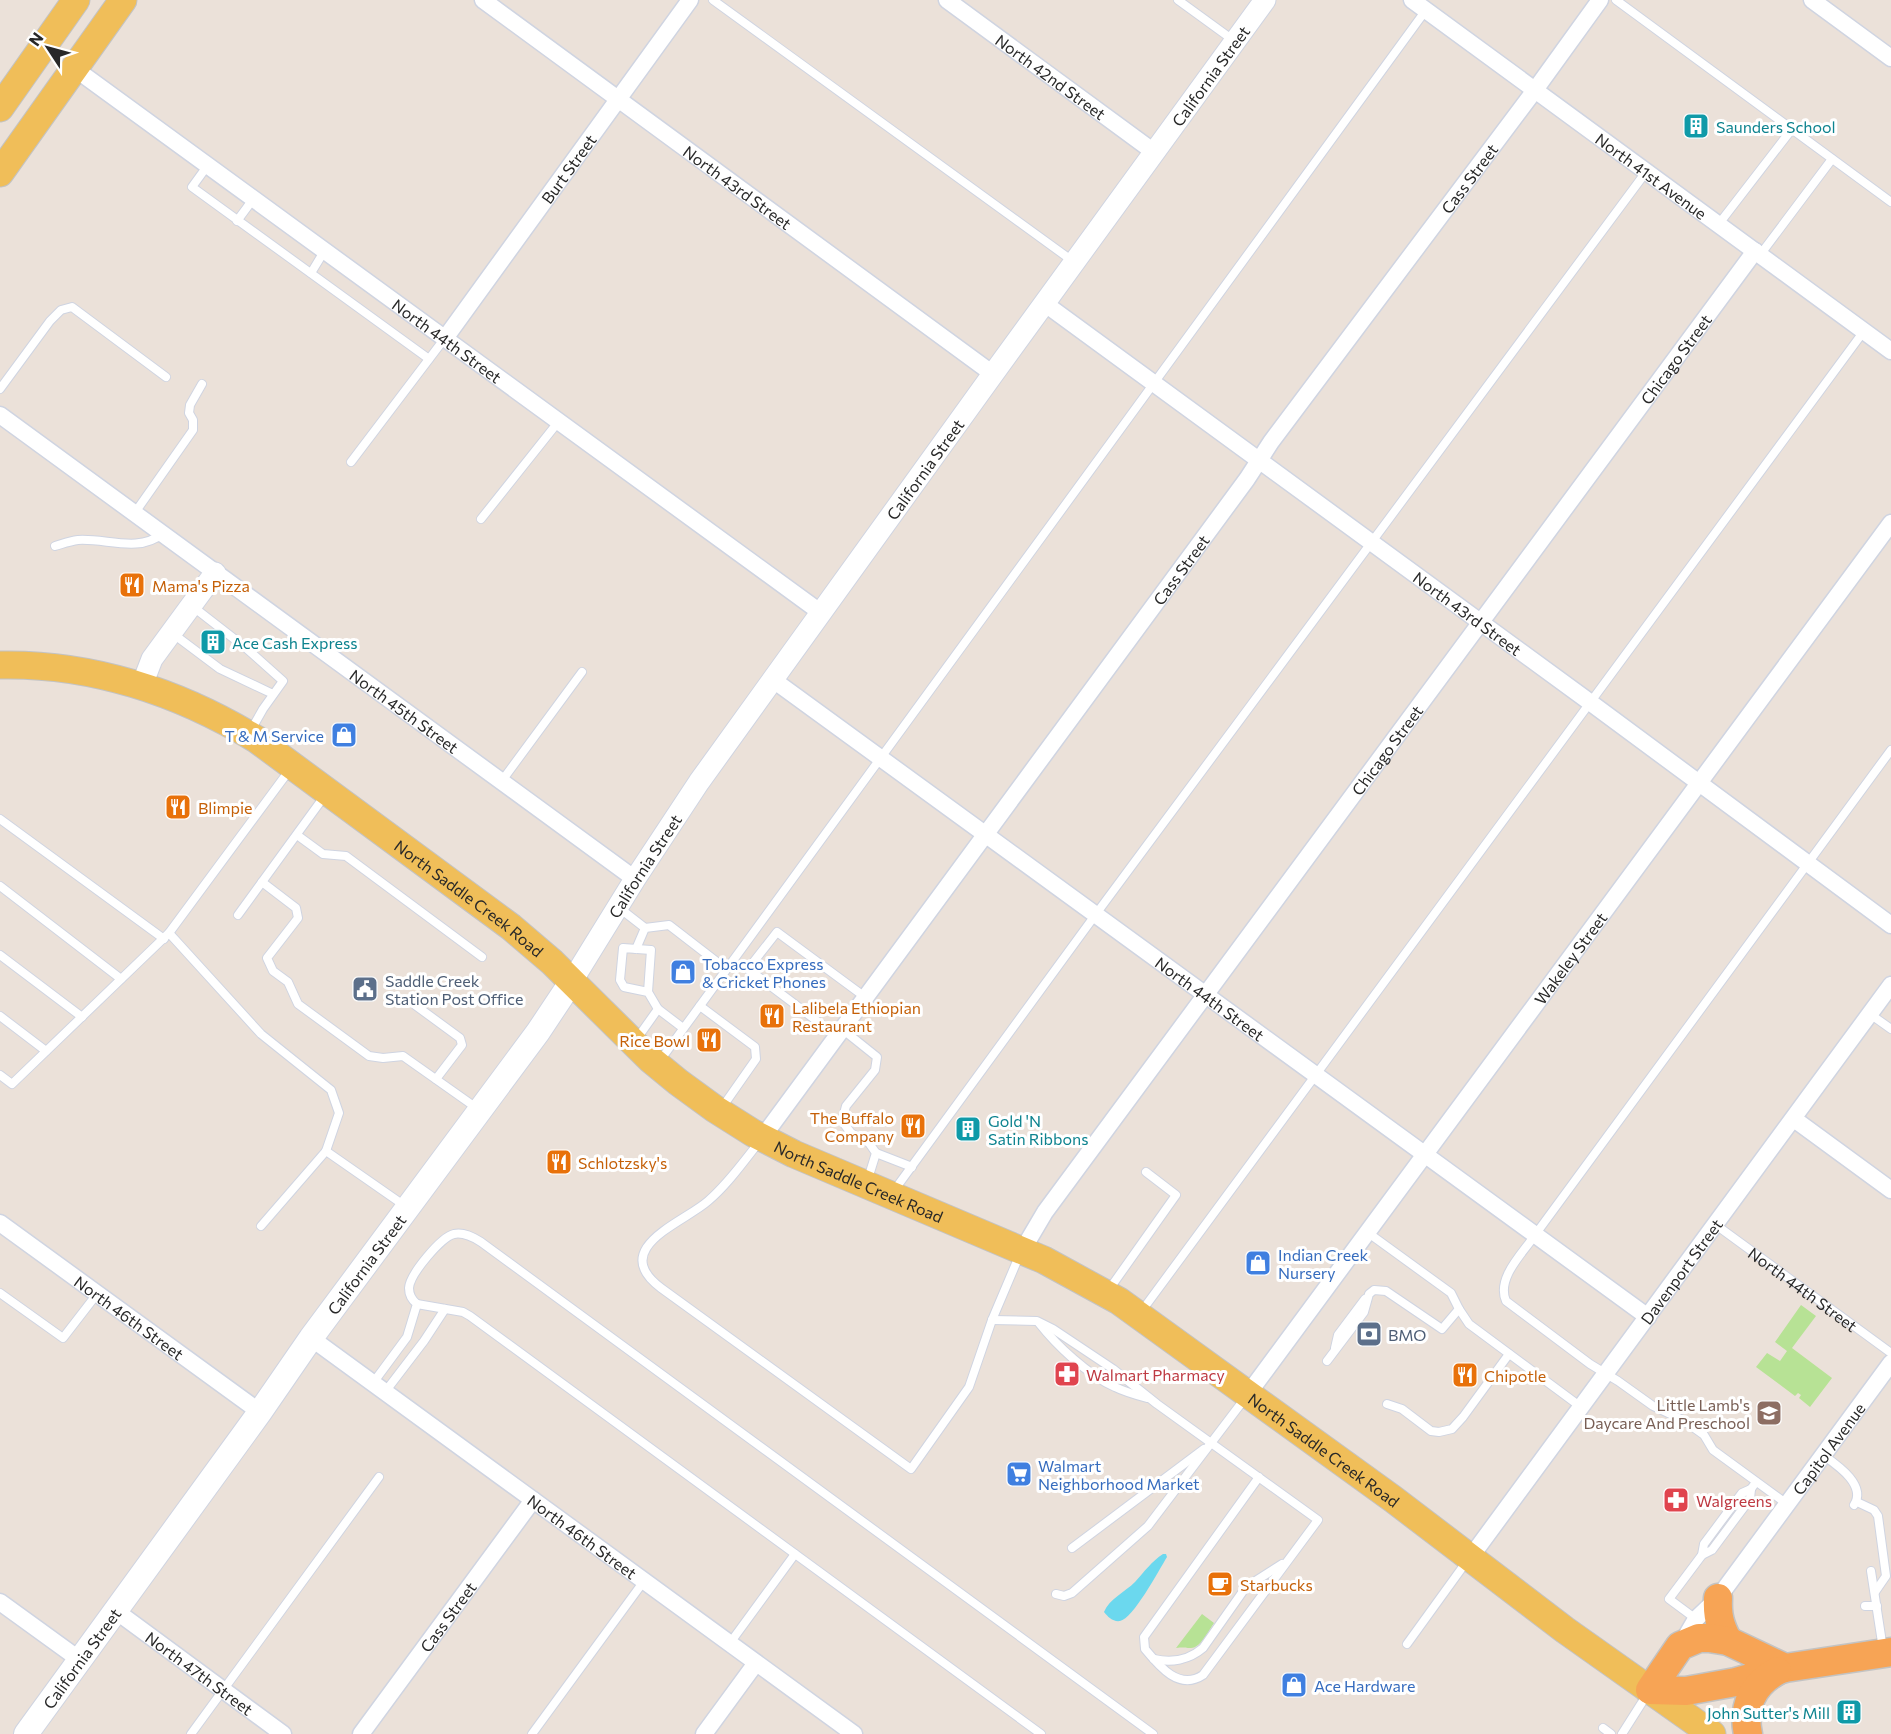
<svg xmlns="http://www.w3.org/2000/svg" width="1891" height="1734" viewBox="0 0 1891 1734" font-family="Commissioner,sans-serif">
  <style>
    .green { fill: #b7e295 }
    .water { fill: #6bd8ee }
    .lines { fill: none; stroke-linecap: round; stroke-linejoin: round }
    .service-casing { stroke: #cfd4e1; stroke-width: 10 }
    .minor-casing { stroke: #cfd4e1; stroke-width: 19 }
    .tertiary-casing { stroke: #cfd4e1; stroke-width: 23 }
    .secondary-casing { stroke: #cfd4e1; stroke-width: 26 }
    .primary-casing { stroke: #c3c3c3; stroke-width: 29 }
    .trunk-casing { stroke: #c3c3c3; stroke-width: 31 }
    .service { stroke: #fff; stroke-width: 8 }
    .minor { stroke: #fff; stroke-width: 16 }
    .tertiary { stroke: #fff; stroke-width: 21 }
    .secondary { stroke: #fff; stroke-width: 24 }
    .primary { stroke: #f0be59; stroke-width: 27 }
    .trunk { stroke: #f7a455; stroke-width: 28 }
    .labels { text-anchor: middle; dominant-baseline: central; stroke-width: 6; stroke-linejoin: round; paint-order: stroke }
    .street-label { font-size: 16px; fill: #282828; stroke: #fff }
    .culture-label { font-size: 16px; fill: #0d838f; stroke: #fff; text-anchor: start }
    .food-label { font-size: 16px; fill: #c56008; stroke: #fff; text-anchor: start }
    .shop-label { font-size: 16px; fill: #366cbe; stroke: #fff; text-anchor: start }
    .service-label { font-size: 16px; fill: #4e5e75; stroke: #fff; text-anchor: start }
    .health-label { font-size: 16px; fill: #be3a42; stroke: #fff; text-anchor: start }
    .education-label { font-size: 16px; fill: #785e54; stroke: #fff; text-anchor: end }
  </style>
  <rect width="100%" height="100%" fill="#ebe1d9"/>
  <g class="green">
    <polygon points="1801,1305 1816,1316 1792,1348 1832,1378 1810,1407 1799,1398 1801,1395 1798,1393 1795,1396 1756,1367 1767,1353 1780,1361 1787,1351 1775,1342"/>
    <path d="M1202,1614L1214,1623C1209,1630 1201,1648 1191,1648C1183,1648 1185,1647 1176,1648Z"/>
  </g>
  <path class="water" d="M1163,1554H1166L1167,1557C1159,1570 1133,1619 1120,1621C1113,1622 1108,1617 1104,1612C1109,1599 1125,1592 1135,1582C1144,1572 1152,1561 1163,1554Z"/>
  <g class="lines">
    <g class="service-casing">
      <g id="service">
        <polyline points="713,0 1074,262"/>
        <polyline points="1178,0 1233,40"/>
        <polyline points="1616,0 1891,202"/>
        <polyline points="208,165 192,187 429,359"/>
        <polyline points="237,221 254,198"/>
        <polyline points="1718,225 1792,129"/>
        <polyline points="1760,255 1832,159"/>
        <polyline points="311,273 325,250"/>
        <polyline points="0,389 50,321 61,310 72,307 166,377"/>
        <polyline points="351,462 445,338"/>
        <polyline points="134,514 193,430 193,420 189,413 190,405 202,384"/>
        <polyline points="481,519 559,421"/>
        <path d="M55,546C62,544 70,541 78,540C106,538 138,553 162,534"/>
        <polyline points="192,606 246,648 283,681 263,709 250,732"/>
        <polyline points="172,633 220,669 273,694"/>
        <polyline points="501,782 582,672"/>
        <polyline points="0,819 164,939"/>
        <polyline points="297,835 323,854 346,856 482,957"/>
        <polyline points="262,882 296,908 298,918 267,958 273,971 288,982 298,1004 369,1056 383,1058 403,1056 478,1109"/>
        <polyline points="0,886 121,979"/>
        <polyline points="618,907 645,928"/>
        <polyline points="238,915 326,794"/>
        <polyline points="169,933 261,1034 331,1090 339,1113 326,1151 405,1206"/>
        <polyline points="636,949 645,928 669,925 726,969"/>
        <polyline points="0,955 82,1017"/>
        <polyline points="648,992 651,950 623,948 620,980 624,987 648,992 658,1009"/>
        <polyline points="415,1005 460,1038 462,1045 436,1079"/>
        <polyline points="700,1006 755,1047 756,1059 721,1109"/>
        <polyline points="1870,1014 1891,1029"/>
        <polyline points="0,1016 46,1051"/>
        <polyline points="842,1029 877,1057 875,1070 846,1106 842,1121 851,1133 869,1143 876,1153 867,1182"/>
        <polyline points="837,1036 748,969 777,932 865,997"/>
        <polyline points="636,1040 658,1009 683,1028"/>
        <polyline points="659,1062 1426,10"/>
        <polyline points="0,1075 12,1084 169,933 291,768"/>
        <path d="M760,1141C744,1161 728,1184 708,1201C683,1223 608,1248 661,1288L911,1469L969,1387L992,1320L1020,1254"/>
        <polyline points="876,1153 912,1167"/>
        <polyline points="893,1192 1096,914 1646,172"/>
        <path id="s1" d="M1716,1225L1891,1353"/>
        <polyline points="261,1226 326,1151"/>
        <polyline points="1108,1291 1176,1195 1146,1172"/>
        <polyline points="0,1293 63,1338 97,1294"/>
        <polyline points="417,1304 463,1312 470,1316 1041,1734"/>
        <polyline points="1459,1309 1469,1324 1581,1407"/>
        <polyline points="1141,1312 1864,331"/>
        <path d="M992,1320L1037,1321L1053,1329L1113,1369L1157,1404L1318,1520L1203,1675C1179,1691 1159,1666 1145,1649L1144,1637L1259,1477"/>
        <path d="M1039,1323C1057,1346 1088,1375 1115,1387C1125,1392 1136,1395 1147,1398"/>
        <polyline points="1335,1348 1338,1335 1365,1299"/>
        <polyline points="1327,1361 1364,1312 1369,1294 1374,1290 1386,1291 1442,1329 1459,1309 1451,1293 1367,1232"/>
        <path d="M373,1383L407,1337L417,1304C412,1300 409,1295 409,1288C410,1274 441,1237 454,1234C464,1232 473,1237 481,1242L1153,1734"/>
        <polyline points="385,1392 424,1341 445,1309"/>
        <polyline points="1387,1404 1402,1409 1431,1431 1439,1432 1452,1429 1463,1417 1509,1354"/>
        <path d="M1823,1455C1837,1465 1867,1485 1854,1505"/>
        <polyline points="1857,1502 1874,1510 1878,1516 1886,1576 1875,1592"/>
        <path d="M1787,1504L1713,1450L1704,1435L1683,1420L1653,1406L1618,1381L1590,1364L1506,1301C1496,1278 1523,1253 1535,1235L1891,750"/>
        <polyline points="1072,1548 1204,1449"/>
        <polyline points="1702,1555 1712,1550 1750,1499 1751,1489"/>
        <polyline points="1871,1571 1883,1649"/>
        <polyline points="1056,1594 1064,1596 1072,1593 1148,1526 1246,1397"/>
        <polyline points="1865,1606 1877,1606"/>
        <polyline points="1696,1619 1669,1599 1702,1555 1704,1544 1742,1493 1751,1489 1756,1482"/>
        <polyline points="730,1643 795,1554"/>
        <polyline points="1407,1644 1467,1561"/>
        <path d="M1154,1659C1171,1663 1189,1660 1203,1648L1246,1587L1282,1564"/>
        <polyline points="1603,1728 1611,1734"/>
        <polyline points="191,1734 379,1477"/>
        <polyline points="532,1734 644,1581"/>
        <polyline points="1622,1734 1648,1693"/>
      </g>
    </g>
    <g class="minor-casing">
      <g id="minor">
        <path id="s2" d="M483,0L993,374"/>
        <path id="s3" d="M947,0L1154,152"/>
        <path id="s4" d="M1412,0L1891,351"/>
        <polyline points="1812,0 1891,58"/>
        <path id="s5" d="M74,68L820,612"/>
        <path id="s6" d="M1044,303L1591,703L1891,925"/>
        <path id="s7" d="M446,337L690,0"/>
        <path id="s8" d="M0,415L635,879"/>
        <path id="s9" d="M772,679L1648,1317"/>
        <polyline points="1794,1119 1891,1190"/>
        <path id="s10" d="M762,1138L1247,479L1271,442L1535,90L1600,0"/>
        <path id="s11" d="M0,1223L260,1412"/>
        <path id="s12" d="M1022,1251L1045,1212L1755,251"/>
        <path id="s13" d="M311,1338L854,1734"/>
        <path id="s14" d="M1248,1394L1891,523"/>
        <path id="s15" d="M1470,1558L1891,985"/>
        <polyline points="0,1602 80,1660"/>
        <path id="s16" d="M116,1611L283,1734"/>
        <path id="s17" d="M1682,1643L1696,1619L1718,1598L1891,1363"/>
        <path id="s18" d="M361,1734L533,1500"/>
        <polyline points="704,1734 756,1663"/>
      </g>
    </g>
    <g class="tertiary-casing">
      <g id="tertiary">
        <polyline points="142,685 152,659 215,573"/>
        <path id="s19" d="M572,981L635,879L699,782L993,374L1265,0"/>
      </g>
    </g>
    <g class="secondary-casing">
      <g id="secondary">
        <path id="s20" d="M26,1734L260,1412L311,1338L538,1032L572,981"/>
      </g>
    </g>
    <g class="primary-casing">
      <g id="primary">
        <polyline points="0,108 76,0"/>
        <polyline points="0,173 123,0"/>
        <path id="s21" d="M0,665C91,663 179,692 256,739L511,927L552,962L650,1059L678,1082L715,1109L753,1133L794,1154L1044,1260L1119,1301L1393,1499L1565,1630L1712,1734"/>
      </g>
    </g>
    <g class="trunk-casing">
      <g id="trunk">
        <path d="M1718,1598C1717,1615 1720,1626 1728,1641"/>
        <polyline points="1785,1668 1728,1641 1709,1638 1699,1638 1680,1646 1650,1690 1686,1691 1736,1682 1785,1668 1891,1652"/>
        <path d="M1748,1734C1742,1707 1753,1684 1777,1671"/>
      </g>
    </g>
    <use href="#service" class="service"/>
    <use href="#minor" class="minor"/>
    <use href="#tertiary" class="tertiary"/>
    <use href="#secondary" class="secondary"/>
    <use href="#primary" class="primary"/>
    <use href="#trunk" class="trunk"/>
  </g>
  <defs>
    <g id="building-square" transform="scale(1.35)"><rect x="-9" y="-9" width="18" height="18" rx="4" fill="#0f9aa8" stroke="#fff"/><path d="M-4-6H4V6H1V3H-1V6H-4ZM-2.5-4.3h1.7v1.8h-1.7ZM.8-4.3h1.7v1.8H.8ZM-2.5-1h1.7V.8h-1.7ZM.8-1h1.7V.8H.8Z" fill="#fff"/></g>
    <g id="restaurant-square" transform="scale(1.35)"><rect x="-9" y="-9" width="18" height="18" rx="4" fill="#e8710a" stroke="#fff"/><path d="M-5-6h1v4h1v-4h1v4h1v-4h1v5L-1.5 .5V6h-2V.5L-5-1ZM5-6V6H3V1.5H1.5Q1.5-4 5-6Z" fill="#fff"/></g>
    <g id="shop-square" transform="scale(1.35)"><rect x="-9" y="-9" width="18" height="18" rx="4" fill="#3f7fe0" stroke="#fff"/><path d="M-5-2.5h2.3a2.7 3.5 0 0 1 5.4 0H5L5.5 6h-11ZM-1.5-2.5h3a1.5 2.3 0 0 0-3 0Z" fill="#fff"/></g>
    <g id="civic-square" transform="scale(1.35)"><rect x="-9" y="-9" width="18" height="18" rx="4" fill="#5c6f8a" stroke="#fff"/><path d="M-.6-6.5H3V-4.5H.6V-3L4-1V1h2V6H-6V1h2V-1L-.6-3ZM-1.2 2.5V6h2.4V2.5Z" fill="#fff"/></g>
    <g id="bank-square" transform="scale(1.35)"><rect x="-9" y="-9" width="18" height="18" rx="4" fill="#5c6f8a" stroke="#fff"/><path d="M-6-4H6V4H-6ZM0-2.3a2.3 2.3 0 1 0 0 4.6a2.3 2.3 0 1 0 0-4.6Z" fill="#fff"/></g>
    <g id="pharmacy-square" transform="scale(1.35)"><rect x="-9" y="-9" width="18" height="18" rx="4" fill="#e0444e" stroke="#fff"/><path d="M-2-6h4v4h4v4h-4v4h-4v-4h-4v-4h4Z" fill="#fff"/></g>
    <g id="school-square" transform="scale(1.35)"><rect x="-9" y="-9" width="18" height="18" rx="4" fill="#8d6e63" stroke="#fff"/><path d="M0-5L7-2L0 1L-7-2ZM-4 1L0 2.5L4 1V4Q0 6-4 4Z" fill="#fff"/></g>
    <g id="supermarket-square" transform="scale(1.35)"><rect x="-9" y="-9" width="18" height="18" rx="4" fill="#3f7fe0" stroke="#fff"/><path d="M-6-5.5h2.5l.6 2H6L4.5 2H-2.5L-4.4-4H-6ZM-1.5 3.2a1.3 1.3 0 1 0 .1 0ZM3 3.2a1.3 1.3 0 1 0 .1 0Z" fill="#fff"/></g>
    <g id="cafe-square" transform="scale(1.35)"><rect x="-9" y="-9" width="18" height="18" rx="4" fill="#e8710a" stroke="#fff"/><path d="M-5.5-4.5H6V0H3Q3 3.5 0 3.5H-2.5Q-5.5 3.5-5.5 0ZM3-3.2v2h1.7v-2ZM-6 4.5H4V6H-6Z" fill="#fff"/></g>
  </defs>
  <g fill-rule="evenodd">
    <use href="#building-square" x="1696" y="126"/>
    <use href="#restaurant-square" x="132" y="585"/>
    <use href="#building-square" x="213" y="642"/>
    <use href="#shop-square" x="344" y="735"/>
    <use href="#restaurant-square" x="178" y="807"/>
    <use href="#shop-square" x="683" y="972"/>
    <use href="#civic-square" x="365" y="989"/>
    <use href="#restaurant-square" x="772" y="1016"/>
    <use href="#restaurant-square" x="709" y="1040"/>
    <use href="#restaurant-square" x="913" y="1126"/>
    <use href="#building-square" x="968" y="1129"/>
    <use href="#restaurant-square" x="559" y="1162"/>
    <use href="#shop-square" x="1258" y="1263"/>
    <use href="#bank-square" x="1369" y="1334"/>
    <use href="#pharmacy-square" x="1067" y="1374"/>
    <use href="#restaurant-square" x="1465" y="1375"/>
    <use href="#school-square" x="1769" y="1413"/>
    <use href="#supermarket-square" x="1019" y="1474"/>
    <use href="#pharmacy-square" x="1676" y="1500"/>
    <use href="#cafe-square" x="1220" y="1584"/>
    <use href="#shop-square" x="1294" y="1685"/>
    <use href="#building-square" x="1849" y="1712"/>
  </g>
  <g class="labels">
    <g class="street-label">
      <text stroke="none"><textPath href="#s3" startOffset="129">North 42nd Street</textPath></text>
      <text stroke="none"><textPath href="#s19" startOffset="1108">California Street</textPath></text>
      <text stroke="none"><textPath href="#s7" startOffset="208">Burt Street</textPath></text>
      <text stroke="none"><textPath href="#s4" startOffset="297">North 41st Avenue</textPath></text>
      <text stroke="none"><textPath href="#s10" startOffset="1192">Cass Street</textPath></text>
      <text stroke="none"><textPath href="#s2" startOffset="316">North 43rd Street</textPath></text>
      <text stroke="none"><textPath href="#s5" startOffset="462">North 44th Street</textPath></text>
      <text stroke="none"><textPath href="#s12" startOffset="1106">Chicago Street</textPath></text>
      <text stroke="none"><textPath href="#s19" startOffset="622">California Street</textPath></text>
      <text stroke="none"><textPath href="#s10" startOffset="706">Cass Street</textPath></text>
      <text stroke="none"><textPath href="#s6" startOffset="525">North 43rd Street</textPath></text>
      <text stroke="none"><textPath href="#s8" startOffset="501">North 45th Street</textPath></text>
      <text stroke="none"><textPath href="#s12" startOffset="620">Chicago Street</textPath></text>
      <text stroke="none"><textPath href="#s19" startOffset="136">California Street</textPath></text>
      <text stroke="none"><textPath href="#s21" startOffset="536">North Saddle Creek Road</textPath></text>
      <text stroke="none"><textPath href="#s14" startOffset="542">Wakeley Street</textPath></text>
      <text stroke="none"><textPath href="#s9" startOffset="542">North 44th Street</textPath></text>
      <text stroke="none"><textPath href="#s21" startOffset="1022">North Saddle Creek Road</textPath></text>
      <text stroke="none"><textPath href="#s20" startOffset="580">California Street</textPath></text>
      <text stroke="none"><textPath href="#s15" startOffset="356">Davenport Street</textPath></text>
      <text stroke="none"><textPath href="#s1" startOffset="108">North 44th Street</textPath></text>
      <text stroke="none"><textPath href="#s11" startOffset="160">North 46th Street</textPath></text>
      <text stroke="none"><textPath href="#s17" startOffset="244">Capitol Avenue</textPath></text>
      <text stroke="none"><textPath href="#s21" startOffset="1562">North Saddle Creek Road</textPath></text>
      <text stroke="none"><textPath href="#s13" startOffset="336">North 46th Street</textPath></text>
      <text stroke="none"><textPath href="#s18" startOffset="146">Cass Street</textPath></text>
      <text stroke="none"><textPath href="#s20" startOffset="94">California Street</textPath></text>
      <text stroke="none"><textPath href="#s16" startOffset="104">North 47th Street</textPath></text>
    </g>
    <g class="culture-label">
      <text x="1716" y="126">Saunders School</text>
      <text x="232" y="642">Ace Cash Express</text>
      <text x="988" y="1120">Gold 'N<tspan x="988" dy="18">Satin Ribbons</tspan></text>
      <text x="1830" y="1712" text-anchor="end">John Sutter's Mill</text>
    </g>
    <g class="food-label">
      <text x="152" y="585">Mama's Pizza</text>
      <text x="198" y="807">Blimpie</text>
      <text x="792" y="1007">Lalibela Ethiopian<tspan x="792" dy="18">Restaurant</tspan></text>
      <text x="690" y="1040" text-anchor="end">Rice Bowl</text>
      <text x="894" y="1117" text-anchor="end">The Buffalo<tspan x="894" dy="18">Company</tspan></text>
      <text x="578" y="1162">Schlotzsky's</text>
      <text x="1484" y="1375">Chipotle</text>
      <text x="1240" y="1584">Starbucks</text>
    </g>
    <g class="shop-label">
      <text x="324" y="735" text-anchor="end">T &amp; M Service</text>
      <text x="702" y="963">Tobacco Express<tspan x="702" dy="18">&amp; Cricket Phones</tspan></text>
      <text x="1278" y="1254">Indian Creek<tspan x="1278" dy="18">Nursery</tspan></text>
      <text x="1038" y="1465">Walmart<tspan x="1038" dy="18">Neighborhood Market</tspan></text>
      <text x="1314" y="1685">Ace Hardware</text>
    </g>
    <g class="service-label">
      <text x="385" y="980">Saddle Creek<tspan x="385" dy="18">Station Post Office</tspan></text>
      <text x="1388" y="1334">BMO</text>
    </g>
    <g class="health-label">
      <text x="1086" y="1374">Walmart Pharmacy</text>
      <text x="1696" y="1500">Walgreens</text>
    </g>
    <g class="education-label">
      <text x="1750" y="1404">Little Lamb's<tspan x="1750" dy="18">Daycare And Preschool</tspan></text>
    </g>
  </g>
  <g transform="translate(48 48) rotate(306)" stroke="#ffffff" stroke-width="4.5" paint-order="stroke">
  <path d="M0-4.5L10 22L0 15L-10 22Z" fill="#282828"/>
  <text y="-9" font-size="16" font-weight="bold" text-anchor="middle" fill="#282828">N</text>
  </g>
</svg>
